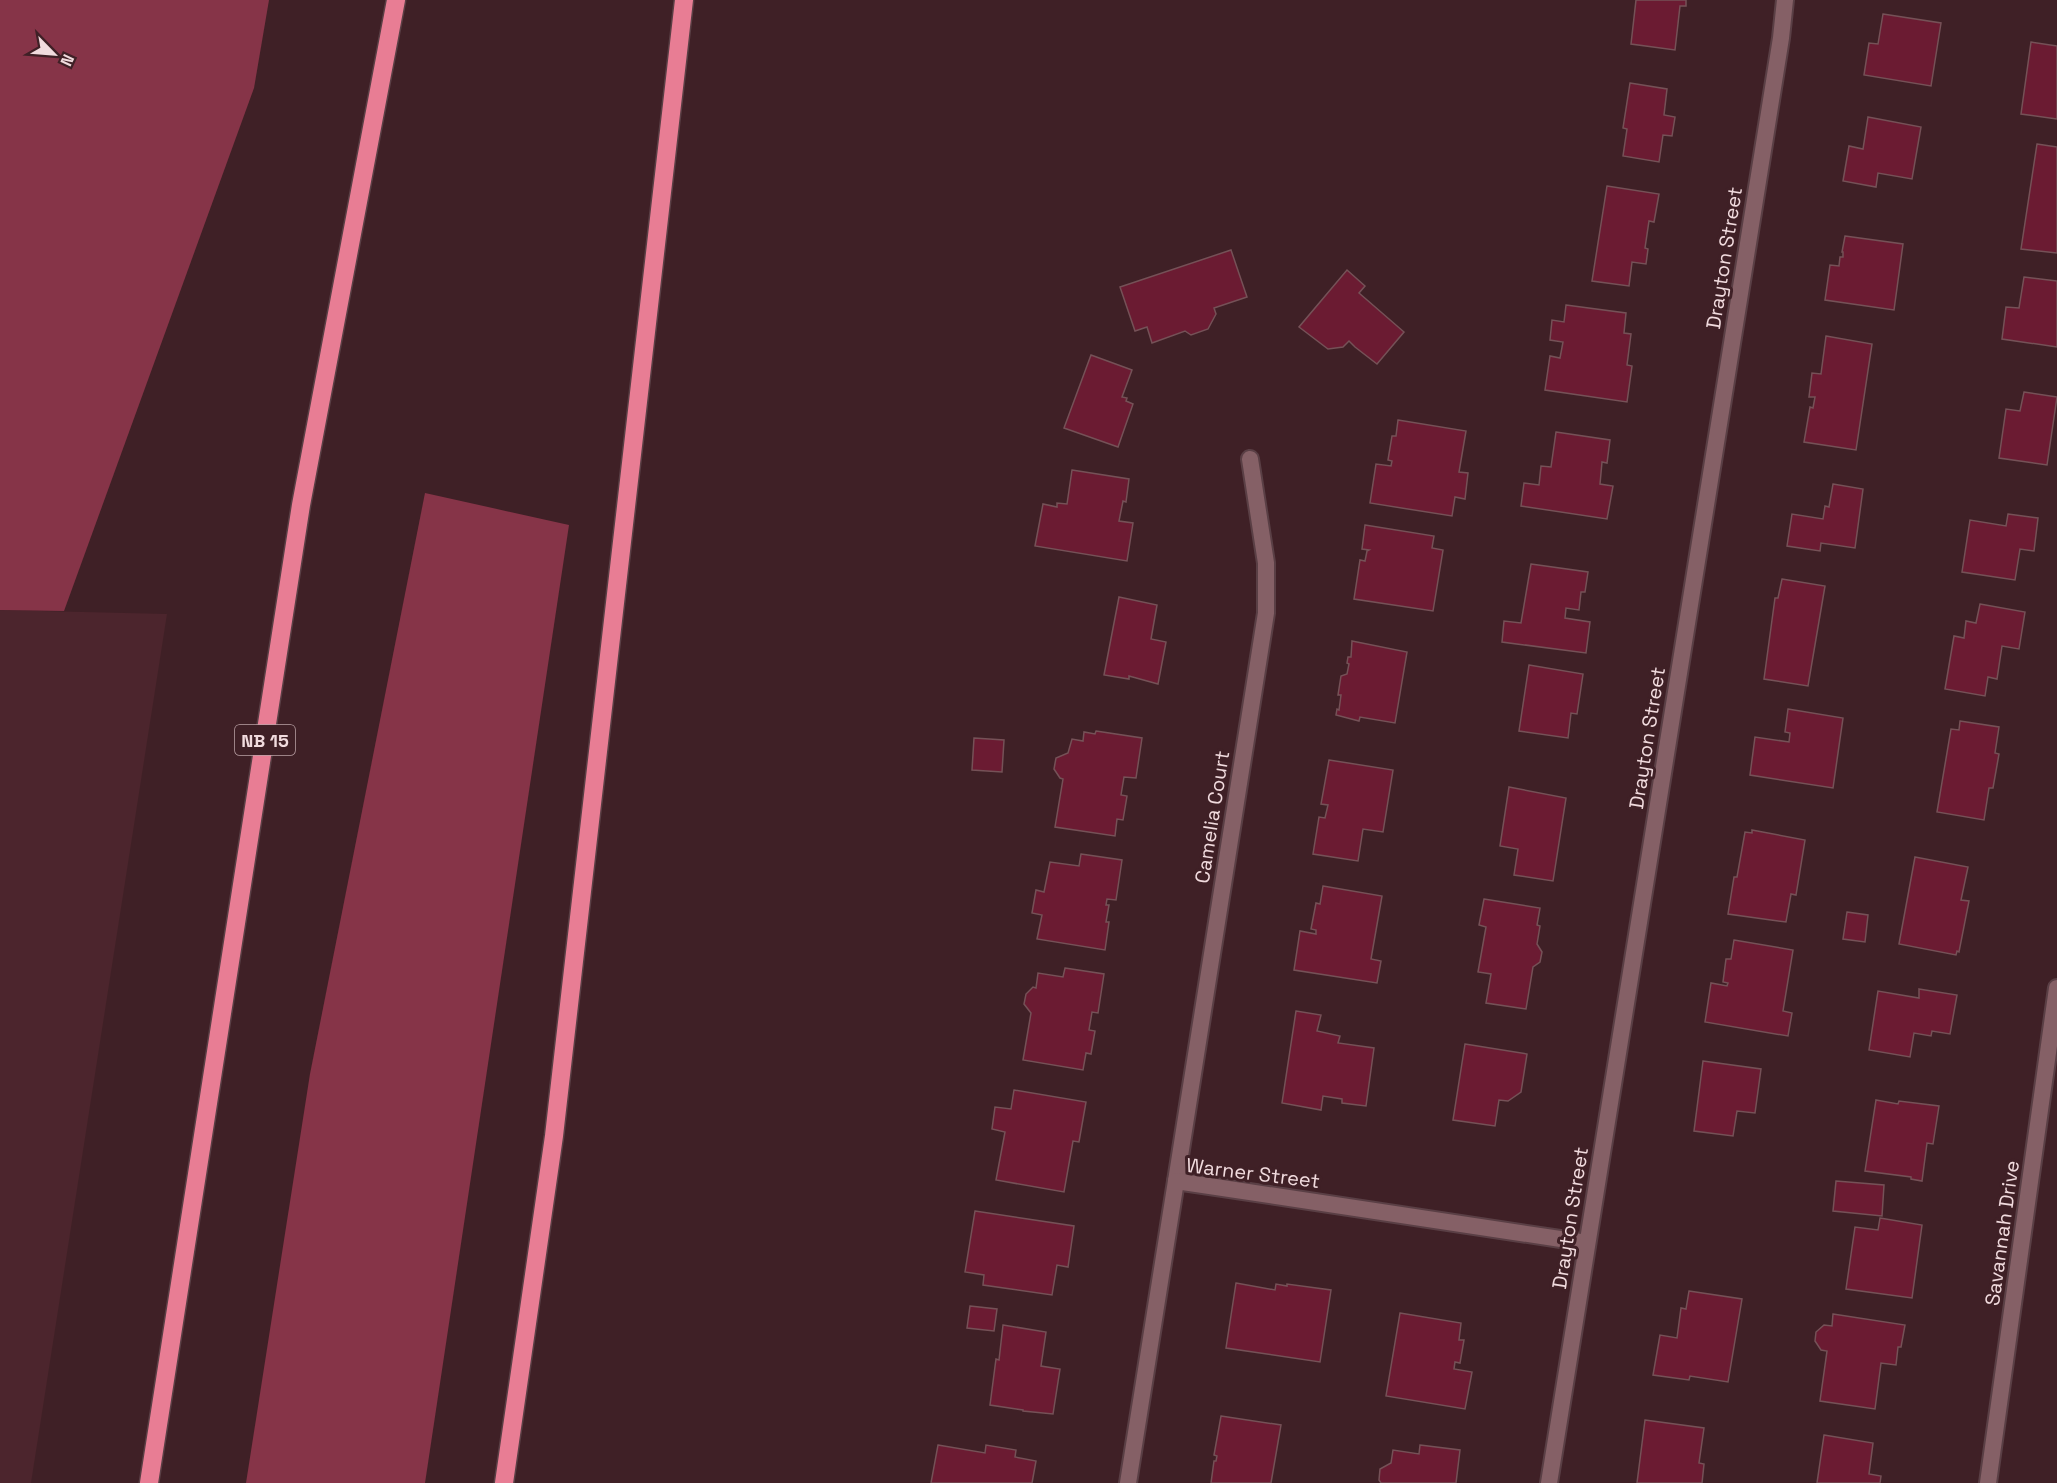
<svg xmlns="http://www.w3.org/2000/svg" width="2057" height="1483" viewBox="0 0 2057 1483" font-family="'Space Grotesk',sans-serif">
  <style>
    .built { fill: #4c252d }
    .forest { fill: #863448 }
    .building { fill: #6b1b32; stroke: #755157; stroke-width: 1.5 }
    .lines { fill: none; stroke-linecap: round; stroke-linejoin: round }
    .minor-casing { stroke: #5a3f45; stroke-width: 20 }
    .motorway-casing { stroke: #5a3f45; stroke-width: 21 }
    .minor { stroke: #856066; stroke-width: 16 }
    .motorway { stroke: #e87d94; stroke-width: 18 }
    .labels { text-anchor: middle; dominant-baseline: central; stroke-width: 6; stroke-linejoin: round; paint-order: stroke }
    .shield { fill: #3f2026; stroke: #bca3a7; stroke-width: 1.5 }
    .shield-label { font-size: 18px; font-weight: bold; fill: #f1dbde }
    .street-label { font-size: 20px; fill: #f1dbde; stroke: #3f2026 }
  </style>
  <rect width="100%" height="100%" fill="#3f2026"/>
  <polygon class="built" points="0,610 167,614 31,1483 0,1483"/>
  <g class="forest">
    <polygon points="0,0 269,0 254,88 64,611 0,610"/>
    <polygon points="425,493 569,525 425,1483 246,1483 310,1074"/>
  </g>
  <g class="building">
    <polygon points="1636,0 1686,0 1686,6 1680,6 1675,50 1631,44"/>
    <polygon points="1883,14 1941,23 1931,86 1864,75 1869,43 1878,44"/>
    <polygon points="2031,42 2057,46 2057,119 2021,114"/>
    <polygon points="1630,83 1667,89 1664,115 1675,117 1672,136 1663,135 1659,162 1623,156 1627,129 1623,128"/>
    <polygon points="1868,117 1921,127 1912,179 1878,173 1876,187 1843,181 1849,146 1863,149"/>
    <polygon points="2037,144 2057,147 2057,253 2021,249"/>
    <polygon points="1607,186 1659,194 1654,222 1649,221 1645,248 1648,249 1646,264 1632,262 1629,286 1592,281"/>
    <polygon points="1845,236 1903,244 1894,310 1825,300 1830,265 1839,266 1840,257 1843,257 1843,252 1842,252"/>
    <polygon points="1231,250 1247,297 1214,308 1216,314 1208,329 1191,335 1185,331 1152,343 1147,327 1135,331 1120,287"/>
    <polygon points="1347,270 1365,286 1359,293 1404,332 1377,364 1355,347 1349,341 1343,347 1328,349 1299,327"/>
    <polygon points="2024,277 2057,281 2057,347 2002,339 2006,307 2019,308"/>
    <polygon points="1566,305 1626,313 1624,333 1631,334 1627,365 1632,366 1627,402 1545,390 1550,356 1560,358 1563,342 1550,340 1552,320 1564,322"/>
    <polygon points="1826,336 1872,344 1856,450 1804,442 1810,407 1813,408 1815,397 1809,397 1812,373 1821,374"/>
    <polygon points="1091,355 1132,370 1122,397 1127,398 1126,401 1133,404 1118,447 1064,428"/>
    <polygon points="2024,392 2057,397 2047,465 1999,458 2006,409 2020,411"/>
    <polygon points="1398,420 1466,431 1459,472 1468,473 1465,499 1455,497 1452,516 1370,503 1376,464 1391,466 1392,461 1388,460 1392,436 1396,436"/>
    <polygon points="1556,432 1610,440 1607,463 1602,462 1600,484 1613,486 1607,519 1521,506 1524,483 1539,485 1541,466 1551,467"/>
    <polygon points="1072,470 1129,479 1126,502 1123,501 1119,521 1133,523 1127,561 1035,546 1043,504 1057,507 1057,503 1067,504"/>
    <polygon points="1833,484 1863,489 1855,548 1821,543 1820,551 1787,546 1792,514 1823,519 1825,506 1829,507"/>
    <polygon points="2008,514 2038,518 2034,551 2020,549 2015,580 1962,572 1970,520 2006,526"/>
    <polygon points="1365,525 1434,536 1432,548 1443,550 1433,611 1354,599 1360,560 1365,561 1367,551 1369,550 1362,549"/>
    <polygon points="1531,564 1588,572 1585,592 1581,592 1579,610 1566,608 1565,618 1590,622 1586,653 1502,642 1504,621 1521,623"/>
    <polygon points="1782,579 1825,586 1808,686 1764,679 1775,598 1778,598"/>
    <polygon points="1119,597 1157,605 1151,639 1166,642 1158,684 1129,676 1129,679 1104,675"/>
    <polygon points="1980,604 2025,612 2019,649 2002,646 1997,679 1988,677 1985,696 1945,689 1954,636 1964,638 1966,621 1976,623"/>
    <polygon points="1352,641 1407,652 1395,723 1360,717 1359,721 1336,715 1337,709 1339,710 1341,695 1338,695 1341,676 1347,674 1349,664 1347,663 1348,657 1351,657"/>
    <polygon points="1529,665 1583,674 1577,714 1571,713 1568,738 1519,731"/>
    <polygon points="1788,709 1843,718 1833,788 1750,775 1755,737 1789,742 1790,733 1785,732"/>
    <polygon points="1960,721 1999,727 1995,753 1999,754 1993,788 1989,788 1984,820 1937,812 1951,729 1959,730"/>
    <polygon points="1096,731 1142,738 1136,778 1124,777 1121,795 1127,796 1123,820 1117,819 1115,836 1055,827 1063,779 1060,778 1054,769 1056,758 1068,753 1072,739 1083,741 1084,732 1095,734"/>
    <polygon points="974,738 1004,740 1002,772 972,770"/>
    <polygon points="1329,760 1393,770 1383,832 1363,829 1358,861 1313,854 1319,817 1325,818 1328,805 1321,804"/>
    <polygon points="1509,787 1566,798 1553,881 1514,875 1518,849 1500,846"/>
    <polygon points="1752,830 1805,840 1796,895 1791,894 1786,922 1728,914 1734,877 1737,877 1745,832 1752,833"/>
    <polygon points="1081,854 1122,860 1116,900 1107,899 1106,905 1109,905 1106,922 1109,922 1105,950 1037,939 1042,915 1032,913 1036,890 1044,892 1050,862 1079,866"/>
    <polygon points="1915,857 1968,867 1961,900 1969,901 1959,952 1957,951 1956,955 1899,944"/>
    <polygon points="1323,886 1382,896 1371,959 1381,961 1377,983 1294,970 1300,931 1316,934 1316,930 1311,929 1316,903 1320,904"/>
    <polygon points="1484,899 1540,908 1537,925 1540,926 1537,944 1542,952 1540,962 1533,967 1526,1009 1486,1003 1491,974 1478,972 1486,927 1479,925"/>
    <polygon points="1847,912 1868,915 1865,942 1843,939"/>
    <polygon points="1734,940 1793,950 1783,1011 1792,1013 1788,1036 1705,1022 1711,983 1727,986 1728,983 1723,982 1726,959 1731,959"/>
    <polygon points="1065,968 1104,974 1098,1013 1092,1012 1089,1030 1095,1031 1091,1054 1086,1053 1083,1070 1023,1060 1031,1013 1024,1004 1026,994 1033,987 1036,988 1038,973 1063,977"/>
    <polygon points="1919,989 1957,995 1950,1034 1932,1031 1931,1036 1914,1033 1910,1057 1869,1050 1878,991 1919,998"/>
    <polygon points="1296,1011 1321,1015 1317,1031 1340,1036 1338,1043 1374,1048 1366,1106 1342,1103 1342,1099 1323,1096 1321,1110 1282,1103"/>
    <polygon points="1465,1044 1527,1054 1521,1092 1508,1101 1499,1100 1495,1126 1453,1120"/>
    <polygon points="1703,1061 1761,1069 1755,1113 1737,1111 1733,1136 1694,1131"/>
    <polygon points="1014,1090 1086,1102 1079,1142 1073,1141 1064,1192 996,1180 1005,1132 992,1129 995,1107 1011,1109"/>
    <polygon points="1876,1100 1898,1104 1899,1101 1939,1106 1933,1144 1927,1143 1922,1181 1911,1179 1911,1177 1865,1171"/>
    <polygon points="1836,1181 1884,1185 1882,1216 1833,1211"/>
    <polygon points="975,1211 1074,1226 1068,1267 1057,1265 1052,1295 983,1285 984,1275 965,1272"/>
    <polygon points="1880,1218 1922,1225 1912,1298 1846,1289 1855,1227 1878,1230"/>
    <polygon points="1236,1283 1275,1290 1276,1284 1287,1286 1287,1284 1331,1290 1320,1362 1226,1348"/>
    <polygon points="1689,1291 1742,1299 1728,1382 1690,1376 1689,1380 1653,1375 1660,1335 1677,1338 1681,1308 1686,1309"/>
    <polygon points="970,1306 997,1309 994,1331 967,1328"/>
    <polygon points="1400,1313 1461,1323 1459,1340 1464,1340 1460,1363 1455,1362 1454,1369 1472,1372 1465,1409 1386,1396"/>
    <polygon points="1833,1314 1905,1325 1901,1347 1898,1347 1896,1365 1881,1363 1875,1409 1820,1401 1827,1351 1821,1350 1815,1341 1816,1332 1824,1325 1832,1326"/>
    <polygon points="1003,1325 1046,1332 1041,1366 1060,1369 1053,1414 1023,1411 1023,1410 990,1405 996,1359 999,1360"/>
    <polygon points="1221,1416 1281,1425 1271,1483 1211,1483 1214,1461 1216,1461 1217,1456 1214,1455"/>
    <polygon points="1645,1420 1704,1428 1699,1463 1704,1464 1702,1483 1637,1483"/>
    <polygon points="1824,1435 1873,1443 1869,1474 1881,1476 1880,1483 1817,1483"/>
    <polygon points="938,1445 985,1453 986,1445 1016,1450 1015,1457 1036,1461 1032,1483 931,1483"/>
    <polygon points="1420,1445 1460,1450 1456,1483 1381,1483 1379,1480 1380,1469 1391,1463 1393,1450 1419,1454"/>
  </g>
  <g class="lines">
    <g class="minor-casing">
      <g id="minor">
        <polyline points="1176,1181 1266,613 1266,563 1250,459"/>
        <polyline points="1128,1483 1176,1181 1587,1243"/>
        <polyline points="1549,1483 1781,38 1785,0"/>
        <polyline points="1988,1483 2057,988"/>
      </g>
    </g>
    <g class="motorway-casing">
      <g id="motorway">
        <polyline points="149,1483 301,505 396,0"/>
        <polyline points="504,1483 554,1136 684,0"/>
      </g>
    </g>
    <use href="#minor" class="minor"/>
    <use href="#motorway" class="motorway"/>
  </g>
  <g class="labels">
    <rect class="shield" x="235" y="725" width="60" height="30" rx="4.5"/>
    <g class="shield-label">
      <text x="265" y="740">NB 15</text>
    </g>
    <g class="street-label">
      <text transform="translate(1724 258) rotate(-81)">Drayton Street</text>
      <text transform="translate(1647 738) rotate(-81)">Drayton Street</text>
      <text transform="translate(1212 817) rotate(-81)">Camelia Court</text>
      <text transform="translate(1253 1173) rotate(7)">Warner Street</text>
      <text transform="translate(1570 1218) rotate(-81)">Drayton Street</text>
      <text transform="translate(2002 1233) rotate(-82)">Savannah Drive</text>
    </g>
  </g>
  <g transform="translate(54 54) rotate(115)" stroke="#3f2026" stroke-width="4.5" paint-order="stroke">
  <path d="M0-4.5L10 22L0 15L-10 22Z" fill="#f1dbde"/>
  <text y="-9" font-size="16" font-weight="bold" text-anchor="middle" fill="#f1dbde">N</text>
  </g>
</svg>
